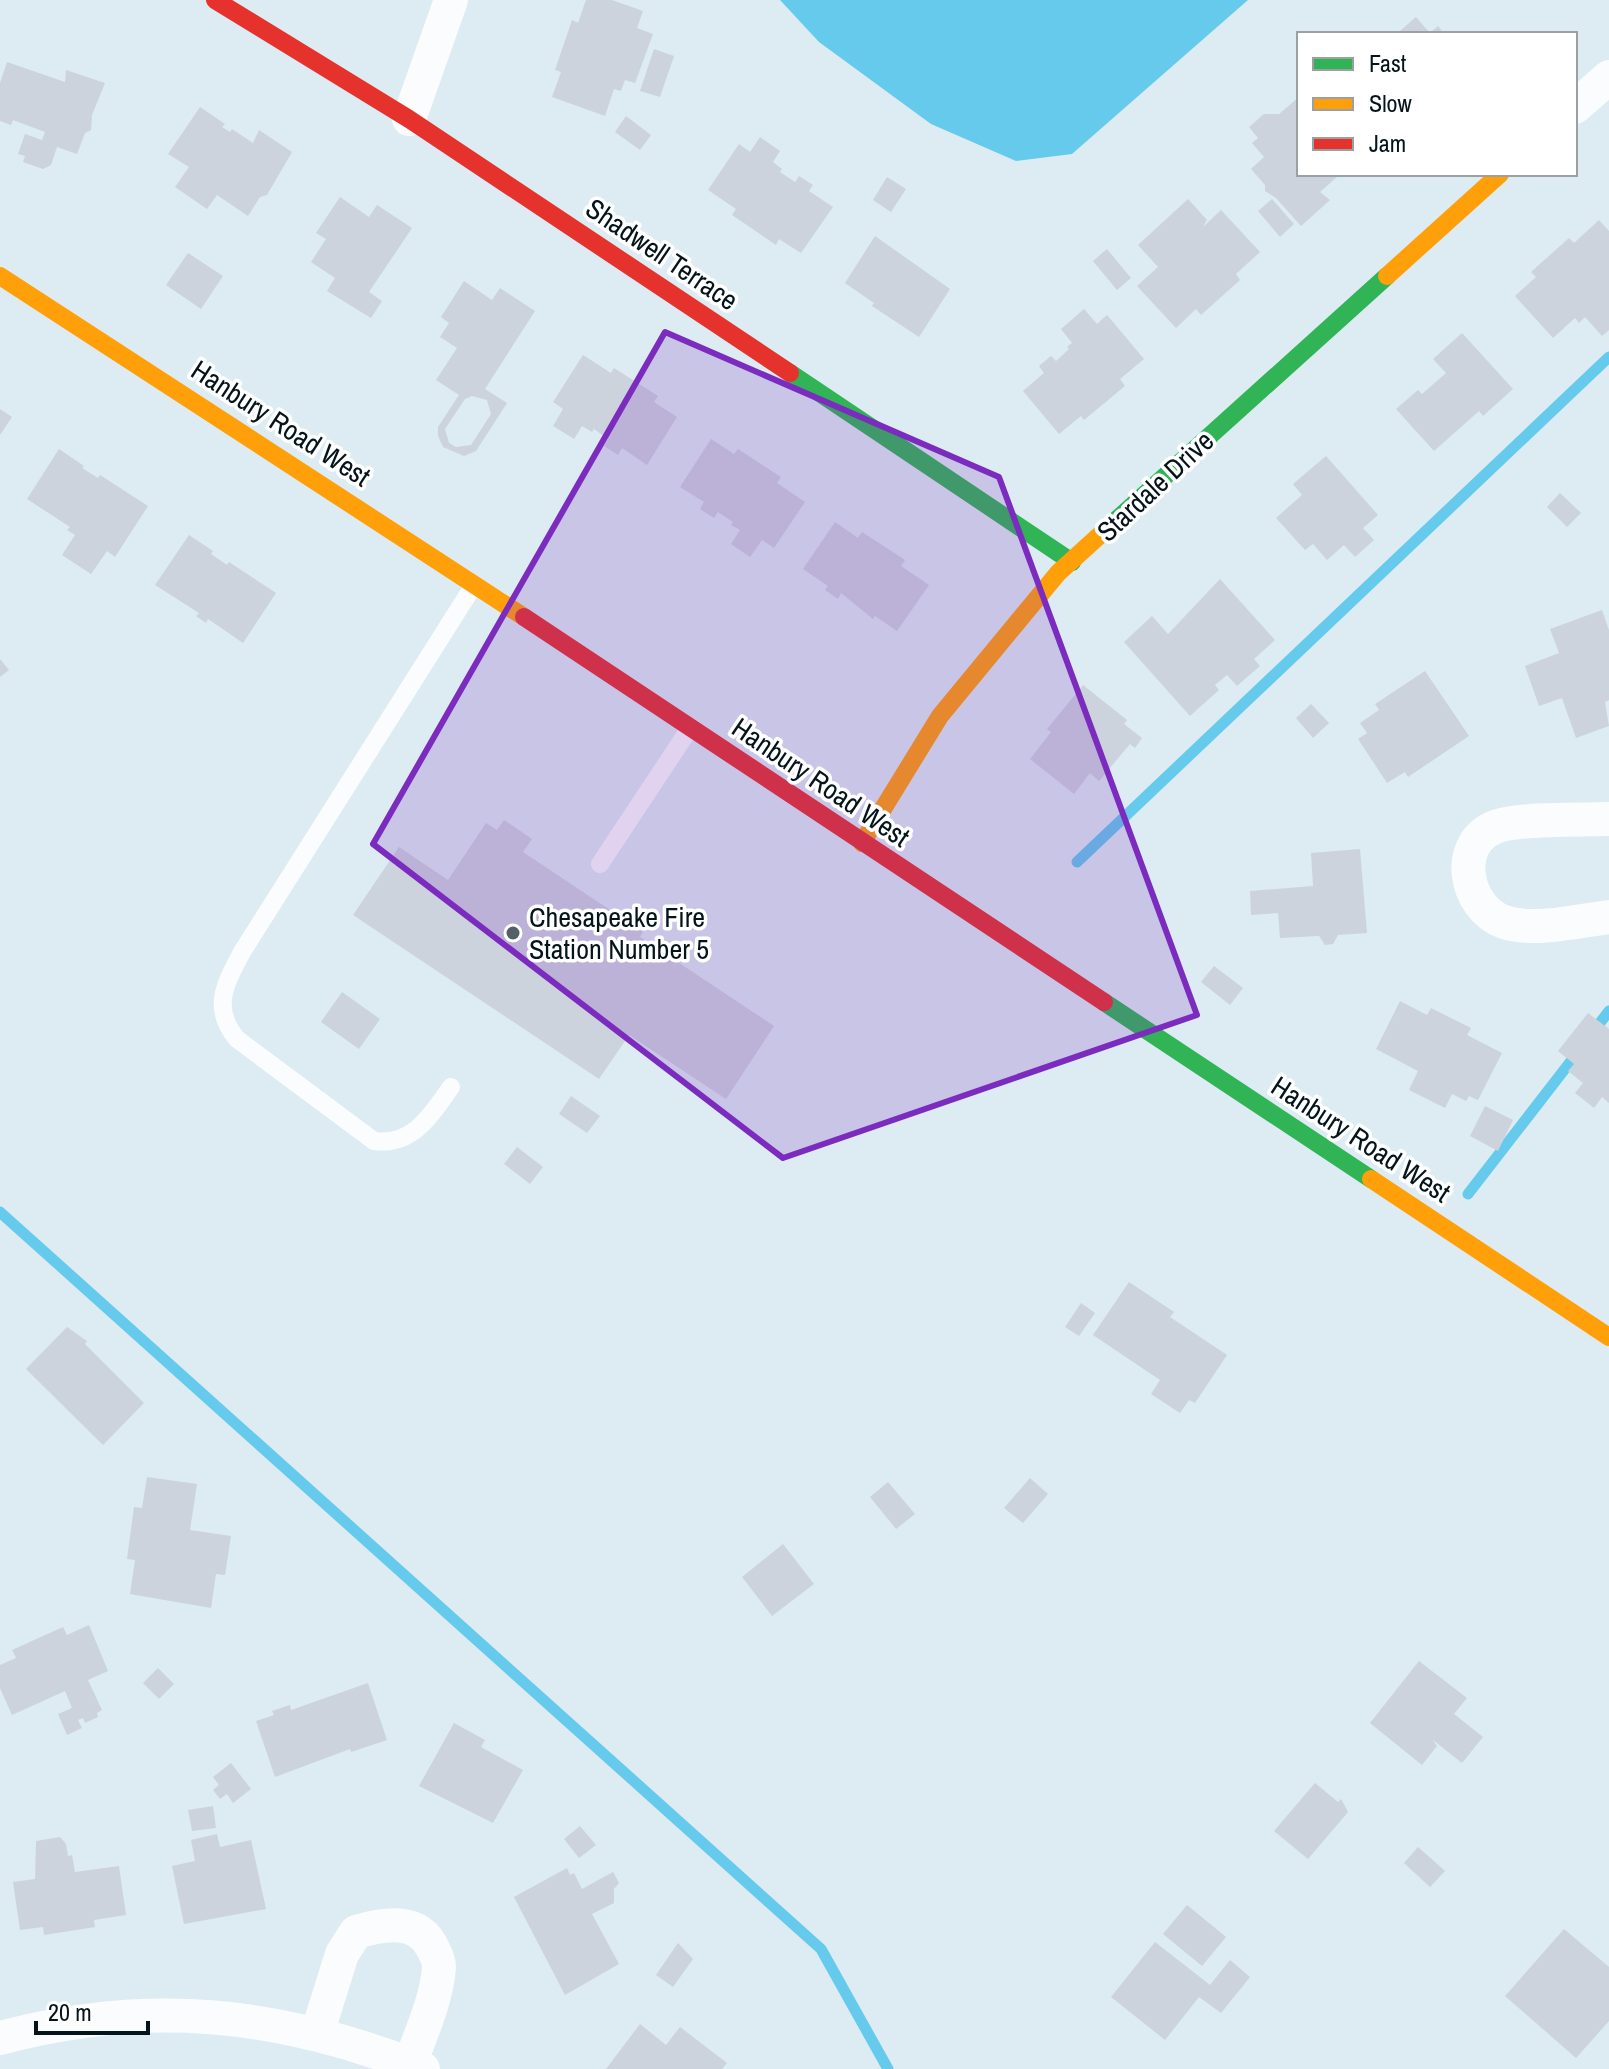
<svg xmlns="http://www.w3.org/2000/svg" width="1609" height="2069" viewBox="0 0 1609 2069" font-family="'Archivo Narrow',sans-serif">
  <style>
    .water { fill: #66caec }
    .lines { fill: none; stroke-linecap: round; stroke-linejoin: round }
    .stream { stroke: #66caec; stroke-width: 11 }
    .building { fill: #ccd3dd; fill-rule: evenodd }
    .lane { stroke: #fafcfd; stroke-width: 18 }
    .street { stroke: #fafcfd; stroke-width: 34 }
    .fast { stroke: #30b455; stroke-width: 18 }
    .slow { stroke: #ff9f0a; stroke-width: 18 }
    .jam { stroke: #e5322d; stroke-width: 18 }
    .marked { fill: #7b2cbf; fill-opacity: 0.2; stroke: #7b2cbf; stroke-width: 6; stroke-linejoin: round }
    .poi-dot { fill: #506066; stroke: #fff; stroke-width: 3 }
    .labels { text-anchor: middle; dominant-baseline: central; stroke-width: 7; stroke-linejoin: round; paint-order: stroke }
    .street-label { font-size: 28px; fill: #04141a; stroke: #fff }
    .poi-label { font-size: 28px; fill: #04141a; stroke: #fff; text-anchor: start }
  </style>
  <rect width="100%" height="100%" fill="#dcecf2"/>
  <polygon class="water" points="780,0 1248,0 1072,154 1016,161 931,124 819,42"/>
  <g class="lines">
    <g class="stream">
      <polyline points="1077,862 1609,357"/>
      <polyline points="1593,1032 1609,1011"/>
      <polyline points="1468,1194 1578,1052"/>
      <polyline points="0,1212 821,1949 888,2069"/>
    </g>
  </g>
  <g class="building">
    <polygon points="586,0 612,0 643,11 637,28 653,34 635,83 625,80 621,91 614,89 605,116 552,97 561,72 555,70 572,20 578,23"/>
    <polygon points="1416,17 1430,33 1438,26 1444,34 1403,34 1400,31"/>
    <polygon points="654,49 674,56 660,97 640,91"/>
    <polygon points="7,62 65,82 66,70 105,83 92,115 91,130 85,133 77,154 57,147 51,165 43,169 23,162 25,156 18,154 25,134 42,140 45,132 13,120 11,125 0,121 0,83"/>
    <polygon points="1299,97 1299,174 1337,177 1320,192 1330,200 1301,226 1276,198 1265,191 1265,185 1251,169 1264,157 1252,143 1258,138 1249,127 1264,114 1279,114"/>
    <polygon points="200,107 225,124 222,127 230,132 232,129 253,143 259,130 292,152 267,195 260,197 248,216 217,195 207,209 175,187 189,167 168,154"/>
    <polygon points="626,116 651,135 640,150 615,132"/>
    <polygon points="760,137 780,151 773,162 782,169 780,172 795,182 799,176 813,185 809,191 833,207 801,253 779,239 776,245 732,215 736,209 708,190 739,144 750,152"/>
    <polygon points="887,177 906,189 891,212 873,200"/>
    <polygon points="340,197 369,217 377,205 412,228 369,292 382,301 371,318 327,291 335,278 311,262 326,239 316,233"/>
    <polygon points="1188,199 1207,220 1203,227 1221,210 1260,252 1236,274 1240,280 1201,315 1196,309 1176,328 1137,286 1158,267 1138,245"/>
    <polygon points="1272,199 1294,224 1280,237 1258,211"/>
    <polygon points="1599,220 1609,231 1609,330 1602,336 1585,317 1579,323 1575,318 1553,338 1515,296 1536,277 1531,272 1569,238 1574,243"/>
    <polygon points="875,236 950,289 919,337 872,306 874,303 845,283"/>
    <polygon points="1107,249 1131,278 1117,290 1093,261"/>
    <polygon points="188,253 223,276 201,309 166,285"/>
    <path d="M464,281L492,300L500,288L535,311L485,389L507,403L476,451L464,456L443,447L438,436V427L459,395L436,380L457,348L440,337L449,323L441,317ZM472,396L487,400L491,414L471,445L456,447L449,443L445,429L465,399Z"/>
    <polygon points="1084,309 1097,324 1107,315 1144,359 1120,379 1125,386 1084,420 1081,416 1059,434 1023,391 1044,373 1039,366 1051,356 1056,361 1069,349 1067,347 1072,343 1061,329"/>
    <polygon points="1462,333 1513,389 1483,416 1479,411 1434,451 1396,409 1418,390 1422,394 1446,373 1433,359"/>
    <polygon points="583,355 611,373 614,368 658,396 654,402 677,417 647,465 622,448 618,455 604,446 608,439 594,429 592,432 582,426 574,439 553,426 563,409 553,402"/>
    <polygon points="0,409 12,417 0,435"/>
    <polygon points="711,439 734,454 738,449 781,477 777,483 805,502 774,548 762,540 750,557 731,544 740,530 731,525 733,522 718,512 714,518 700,509 704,502 680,487"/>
    <polygon points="59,449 84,466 82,468 98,478 100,475 148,506 115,557 107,551 91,574 62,555 75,535 67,530 70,527 27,499"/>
    <polygon points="1326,456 1378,515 1363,528 1374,540 1355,557 1344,545 1327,560 1313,544 1305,550 1276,518 1302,495 1293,484"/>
    <polygon points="1560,493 1581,513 1567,527 1547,507"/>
    <polygon points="835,522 858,538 862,532 905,560 901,566 929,585 897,631 875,616 873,619 841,593 838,599 825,590 828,586 803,569"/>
    <polygon points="189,535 213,551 211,554 227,565 229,562 276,593 243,643 208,619 206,623 196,616 199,613 155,585"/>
    <polygon points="1220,579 1275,640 1254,659 1260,666 1237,686 1227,675 1215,685 1219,690 1190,716 1124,642 1152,616 1168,634"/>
    <polygon points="1602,610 1609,630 1609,700 1605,702 1609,726 1576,738 1562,698 1539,706 1525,666 1559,653 1550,629"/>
    <polygon points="0,659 9,670 0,677"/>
    <polygon points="1425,671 1469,736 1408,777 1405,772 1387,783 1358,739 1367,733 1360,723 1379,710 1375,704"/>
    <polygon points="1083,685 1127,720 1124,724 1142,738 1135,748 1130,744 1099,781 1090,773 1074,794 1030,759 1051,732 1047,729"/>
    <polygon points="1311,704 1329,723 1313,738 1296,718"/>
    <polygon points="504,820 532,839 523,852 643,932 640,937 774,1026 726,1099 629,1035 599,1079 353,915 399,847 448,880 486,823 497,830"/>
    <polygon points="1360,849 1367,933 1338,935 1333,944 1325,945 1319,936 1280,938 1278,913 1251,915 1250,891 1313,886 1311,853"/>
    <polygon points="1214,966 1243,988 1230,1005 1201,982"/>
    <polygon points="342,992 380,1019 359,1049 321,1022"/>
    <polygon points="1400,1001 1427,1015 1431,1008 1471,1028 1467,1035 1502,1053 1478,1100 1469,1096 1466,1101 1452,1094 1445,1108 1409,1090 1418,1071 1376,1049"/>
    <polygon points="1588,1013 1609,1029 1609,1103 1602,1097 1594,1108 1575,1093 1583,1083 1568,1071 1574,1064 1558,1051"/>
    <polygon points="571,1096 600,1116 587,1133 559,1114"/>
    <polygon points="1485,1106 1513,1120 1498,1151 1470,1136"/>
    <polygon points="517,1147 543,1167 530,1184 504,1164"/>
    <polygon points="1129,1282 1174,1312 1170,1317 1227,1355 1195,1403 1189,1400 1180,1413 1151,1394 1160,1380 1093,1335"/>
    <polygon points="1081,1303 1095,1313 1079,1336 1065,1327"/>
    <polygon points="67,1327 87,1341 85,1344 144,1403 103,1445 26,1369"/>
    <polygon points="147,1477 197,1484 190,1530 231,1536 225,1575 216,1574 211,1608 130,1594 135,1560 127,1559 134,1507 142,1508"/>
    <polygon points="1030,1478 1048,1494 1023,1523 1004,1508"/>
    <polygon points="888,1482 915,1514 896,1529 870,1497"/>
    <polygon points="783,1544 814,1584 772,1616 742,1577"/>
    <polygon points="89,1625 108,1671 88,1680 102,1710 97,1713 98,1717 85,1723 83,1718 78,1720 82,1728 67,1735 58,1714 72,1708 65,1691 12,1715 0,1688 0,1665 16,1658 12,1650 63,1627 67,1635"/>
    <polygon points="1419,1661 1467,1698 1454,1714 1483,1737 1462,1763 1433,1740 1437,1746 1422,1765 1370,1723"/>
    <polygon points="158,1668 174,1684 159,1699 143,1683"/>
    <polygon points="368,1683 387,1740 351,1752 350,1749 275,1777 256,1721 274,1715 272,1711 290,1705 291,1710"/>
    <polygon points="454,1723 485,1740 481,1747 523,1770 493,1823 419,1786"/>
    <polygon points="231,1763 251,1789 233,1803 227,1794 220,1799 213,1790 219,1785 213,1777"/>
    <polygon points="1315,1783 1338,1802 1341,1799 1348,1812 1308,1859 1274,1831"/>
    <polygon points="213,1806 216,1828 192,1831 188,1810"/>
    <polygon points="580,1826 596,1845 579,1858 564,1839"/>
    <polygon points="217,1834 220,1847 251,1840 266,1909 184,1924 172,1866 195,1861 191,1840"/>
    <polygon points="60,1837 66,1844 68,1856 72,1855 75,1872 119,1866 126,1915 94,1920 95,1927 44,1935 43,1927 20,1930 13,1882 35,1879 36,1841"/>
    <polygon points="1418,1847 1445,1871 1430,1887 1404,1863"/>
    <polygon points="567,1868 570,1875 574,1873 582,1889 613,1872 619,1883 614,1889 614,1903 592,1914 619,1964 565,1995 514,1897"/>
    <polygon points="1187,1905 1226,1937 1202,1966 1163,1934"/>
    <polygon points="1564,1929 1609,1967 1609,2021 1576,2058 1505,1996"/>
    <polygon points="1155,1942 1210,1985 1230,1960 1250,1977 1221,2013 1199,1997 1165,2040 1111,1997"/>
    <polygon points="678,1943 693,1959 673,1987 656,1975"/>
    <polygon points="640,2024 666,2045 680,2027 727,2063 722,2069 606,2069"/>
  </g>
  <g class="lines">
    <g class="lane">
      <polyline points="600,864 690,728"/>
      <path d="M451,1087C431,1115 413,1146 374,1141L237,1039C211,1008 225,984 242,952L474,585"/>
    </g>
    <g class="street">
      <polyline points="1575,107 1609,77"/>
      <polyline points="409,119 451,0"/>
      <path d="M1609,819C1580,820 1523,818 1498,826C1452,841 1464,908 1504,922C1535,932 1577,921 1609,917"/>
      <path d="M317,2034L342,1954L356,1932C383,1924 419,1917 433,1949C436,1955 439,1960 439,1967C437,1999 421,2033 410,2064"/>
      <path d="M0,2038C151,1998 280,2013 423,2069"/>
    </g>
    <g class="fast">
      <polyline points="790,373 1072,562"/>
      <polyline points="1112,524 1387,276"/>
      <polyline points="1104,1002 1371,1179"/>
    </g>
    <g class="slow">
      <polyline points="0,276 524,617"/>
      <polyline points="1387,276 1500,174"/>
      <polyline points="862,843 940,716 1058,573 1112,524"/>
      <polyline points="1371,1179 1609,1337"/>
    </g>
    <g class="jam">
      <polyline points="215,0 409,119 790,373"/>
      <polyline points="524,617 1104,1002"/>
    </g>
  </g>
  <path class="marked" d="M665,332L999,477L1197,1015L783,1158L373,844Z"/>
  <circle class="poi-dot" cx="513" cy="933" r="8"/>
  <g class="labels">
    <g class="street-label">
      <text transform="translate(662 254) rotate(34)">Shadwell Terrace</text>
      <text transform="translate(281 423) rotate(33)">Hanbury Road West</text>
      <text transform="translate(1155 486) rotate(-43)">Stardale Drive</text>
      <text transform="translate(821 782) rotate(34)">Hanbury Road West</text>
      <text transform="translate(1361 1139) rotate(33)">Hanbury Road West</text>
    </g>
    <g class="poi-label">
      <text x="529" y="917">Chesapeake Fire<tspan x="529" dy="32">Station Number 5</tspan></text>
    </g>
  </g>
  <rect x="1297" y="32" width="280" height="144" fill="#ffffff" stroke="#9ba1a3" stroke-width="2"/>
  <rect x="1313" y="58" width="40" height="12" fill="#30b455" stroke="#9ba1a3" stroke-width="2"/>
  <text x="1369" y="72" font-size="24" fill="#04141a">Fast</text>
  <rect x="1313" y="98" width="40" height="12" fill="#ff9f0a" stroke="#9ba1a3" stroke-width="2"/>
  <text x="1369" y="112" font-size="24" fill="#04141a">Slow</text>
  <rect x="1313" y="138" width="40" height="12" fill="#e5322d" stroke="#9ba1a3" stroke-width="2"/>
  <text x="1369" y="152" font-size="24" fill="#04141a">Jam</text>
  <path d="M36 2021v12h112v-12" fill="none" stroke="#04141a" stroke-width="4"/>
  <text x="48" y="2021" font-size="24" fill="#04141a" stroke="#ffffff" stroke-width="6" paint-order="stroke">20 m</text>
</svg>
